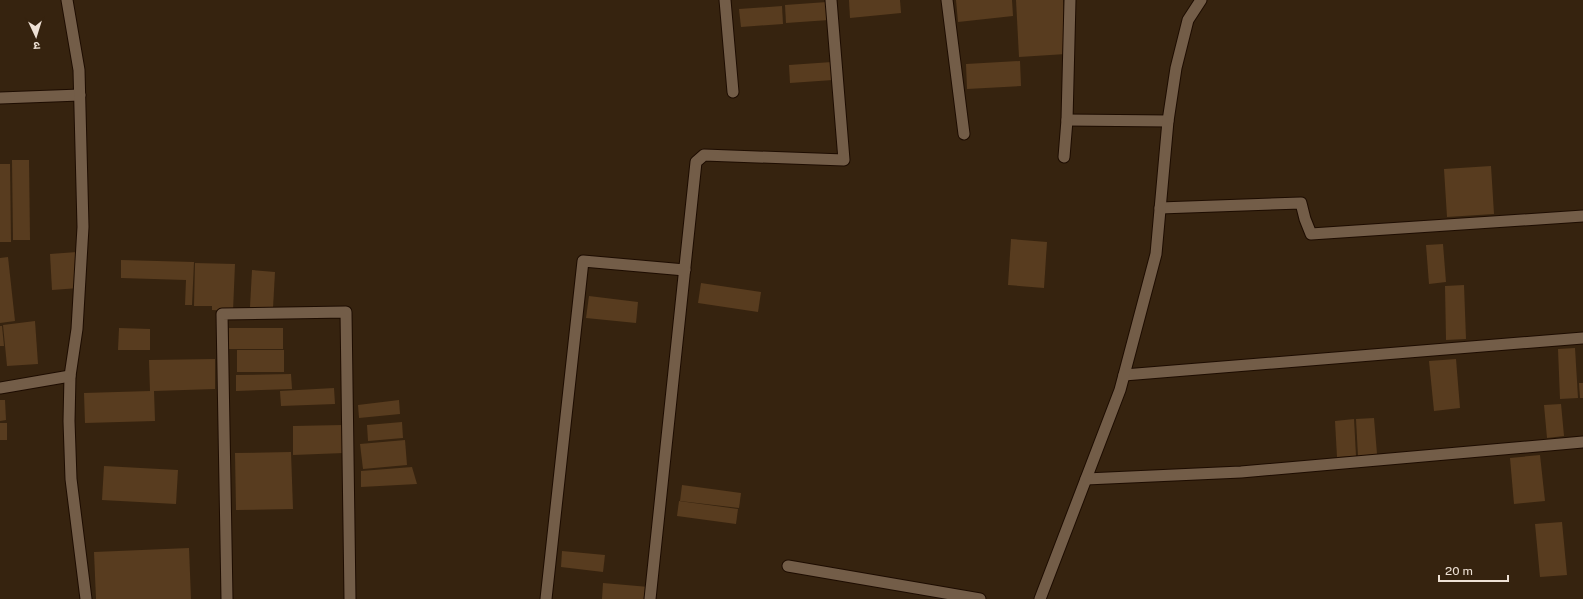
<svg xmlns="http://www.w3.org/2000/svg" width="1583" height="599" viewBox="0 0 1583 599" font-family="'Public Sans','Noto Sans Devanagari',sans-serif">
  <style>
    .building { fill: #583c1f }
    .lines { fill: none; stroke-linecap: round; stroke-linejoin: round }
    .service-casing { stroke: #1d0c00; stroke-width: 13 }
    .minor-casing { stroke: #1d0c00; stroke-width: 13 }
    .service { stroke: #735d48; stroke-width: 11 }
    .minor { stroke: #735d48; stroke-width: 11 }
  </style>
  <rect width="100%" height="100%" fill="#36230f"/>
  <g class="building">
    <polygon points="849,0 900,0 901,13 850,18"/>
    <polygon points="956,0 1012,0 1013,16 958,22"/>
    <polygon points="1016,0 1063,0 1066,54 1019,57"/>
    <polygon points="827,2 829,20 786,23 785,5"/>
    <polygon points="782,6 783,24 741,27 739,9"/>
    <polygon points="1020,61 1021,86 967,89 966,64"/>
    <polygon points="832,62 833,80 790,83 789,65"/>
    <polygon points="12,160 29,160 30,240 13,240"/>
    <polygon points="0,164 10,164 11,242 0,242"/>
    <polygon points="1491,166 1494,214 1447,217 1444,169"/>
    <polygon points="1011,239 1047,242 1044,288 1008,285"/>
    <polygon points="1443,244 1446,282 1429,284 1426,245"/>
    <polygon points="77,252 79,288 52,290 50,254"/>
    <polygon points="8,257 15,321 0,323 0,258"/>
    <polygon points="121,260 194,262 192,305 185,305 186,280 121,278"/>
    <polygon points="195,263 235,264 233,311 212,310 212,306 194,306"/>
    <polygon points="252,270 275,272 273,308 250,307"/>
    <polygon points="701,283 761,292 758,312 698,303"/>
    <polygon points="1464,285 1466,339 1446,340 1445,286"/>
    <polygon points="589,296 638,302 636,323 586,318"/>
    <polygon points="35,321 38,364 7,366 3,325"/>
    <polygon points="0,326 2,326 4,346 0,346"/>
    <polygon points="119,328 150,329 150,350 118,350"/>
    <rect x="229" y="328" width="54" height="21"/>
    <polygon points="1575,348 1578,398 1560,399 1558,349"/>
    <rect x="237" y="350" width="47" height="22"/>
    <polygon points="215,359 215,389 154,391 155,421 85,423 84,393 150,391 149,360"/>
    <polygon points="1456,359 1460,408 1434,411 1429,361"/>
    <polygon points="291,374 292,389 236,391 236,375"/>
    <polygon points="1579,383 1583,383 1583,398 1580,398"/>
    <polygon points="334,388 335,404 281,406 280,391"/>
    <polygon points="0,400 5,400 6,420 0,421"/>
    <polygon points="399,400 400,414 359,418 358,405"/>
    <polygon points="1561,404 1564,436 1547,438 1544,405"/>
    <polygon points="1374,418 1377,454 1358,456 1356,419"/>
    <polygon points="1354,419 1356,456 1337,457 1335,421"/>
    <polygon points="402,422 403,438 368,441 367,425"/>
    <rect x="0" y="423" width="7" height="17"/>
    <polygon points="343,425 344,453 293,455 293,426"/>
    <polygon points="405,440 407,465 363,469 360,444"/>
    <polygon points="291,452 293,509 236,510 235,453"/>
    <polygon points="1540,455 1545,501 1514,504 1510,458"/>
    <polygon points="104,466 178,470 176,504 102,500"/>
    <polygon points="412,467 417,484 361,487 361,471"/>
    <polygon points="682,485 741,493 739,508 680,501"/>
    <polygon points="679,501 738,509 736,524 677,516"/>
    <polygon points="1562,522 1567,575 1540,577 1535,524"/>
    <polygon points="189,548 191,599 96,599 94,552"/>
    <polygon points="562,551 605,555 603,572 561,567"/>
    <polygon points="603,583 649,587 648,599 602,599"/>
  </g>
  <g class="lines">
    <g class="service-casing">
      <polyline id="service" points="0,98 80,95"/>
    </g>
    <g class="minor-casing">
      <g id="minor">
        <polyline points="67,0 79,70 83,227 77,329 70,376 69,421 71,479 86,599"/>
        <polyline points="725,0 733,92"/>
        <polyline points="947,0 964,134"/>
        <polyline points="1067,120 1168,121"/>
        <polyline points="1064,157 1067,120 1070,0"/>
        <polyline points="1160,208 1301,203 1305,219 1311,234 1583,216"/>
        <polyline points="1124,375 1583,338"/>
        <polyline points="0,388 70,376"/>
        <polyline points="1086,479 1241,472 1583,442"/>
        <polyline points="788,566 980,599"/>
        <polyline points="227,599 222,314 346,312 350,599"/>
        <polyline points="546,599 583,261 685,270"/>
        <polyline points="650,599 696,162 704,155 844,160 831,0"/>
        <polyline points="1040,599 1120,390 1124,375 1156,254 1168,121 1176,68 1188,20 1201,0"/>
      </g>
    </g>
    <use href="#service" class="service"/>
    <use href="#minor" class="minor"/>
  </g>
  <g transform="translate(36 36) rotate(176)" stroke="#36230f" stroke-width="3" paint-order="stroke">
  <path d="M0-3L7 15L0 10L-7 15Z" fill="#eee1d5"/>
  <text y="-6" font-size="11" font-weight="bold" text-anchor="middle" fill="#eee1d5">उ</text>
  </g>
  <path d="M1439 575v6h69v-6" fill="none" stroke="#eee1d5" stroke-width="2"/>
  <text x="1445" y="575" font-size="12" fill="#eee1d5" stroke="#36230f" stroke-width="3" paint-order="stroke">20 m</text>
</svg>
